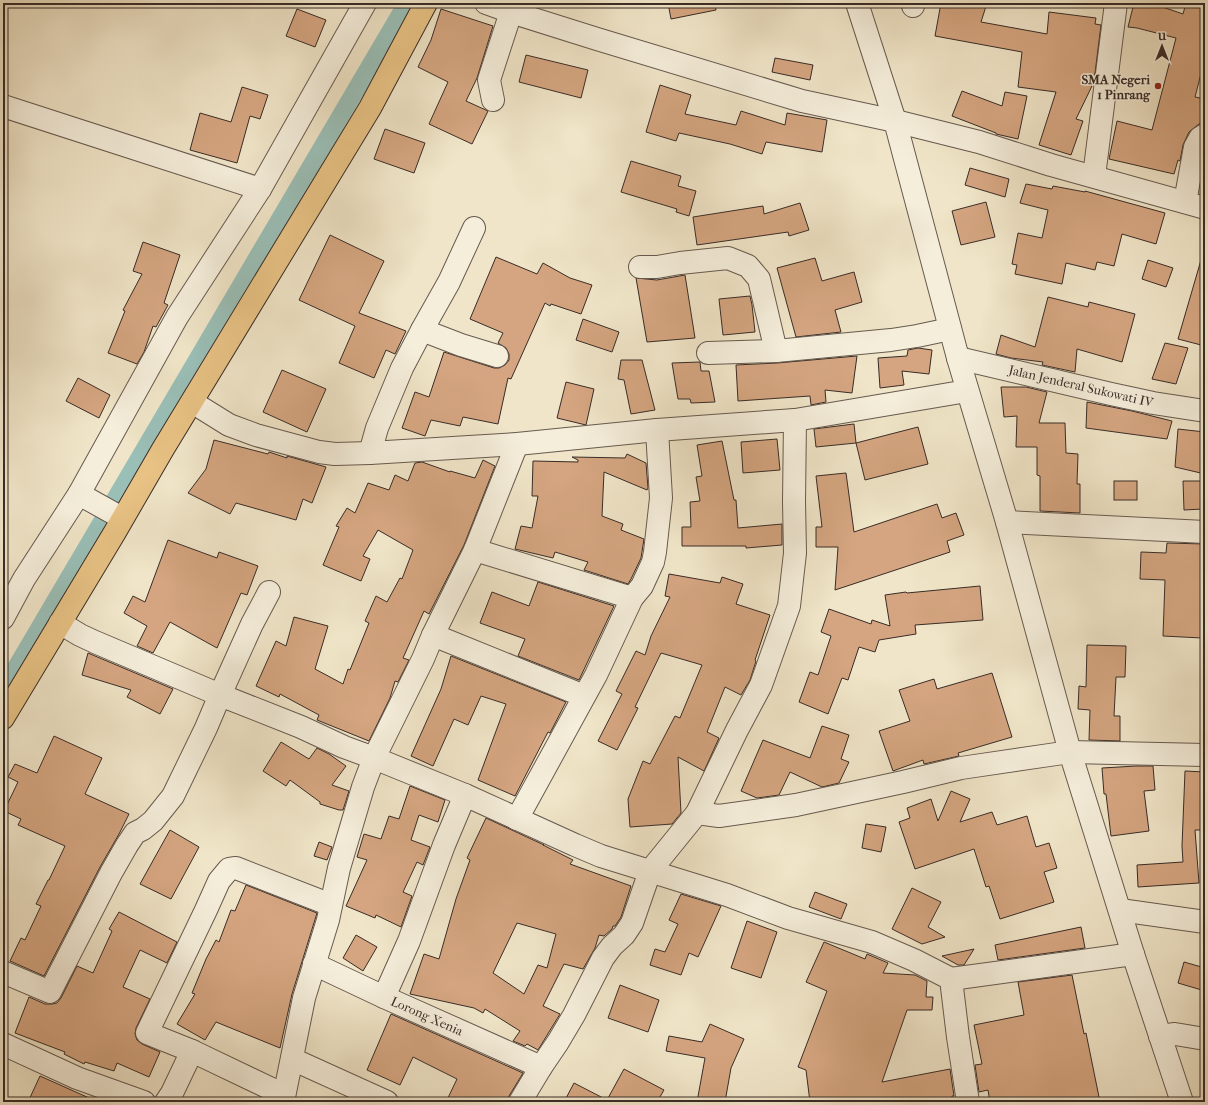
<svg xmlns="http://www.w3.org/2000/svg" width="1208" height="1105" viewBox="0 0 1208 1105" font-family="'IM FELL French Canon',serif">
  <style>
    .lines { fill: none; stroke-linecap: round; stroke-linejoin: round }
    .canal { stroke: #9abfb7; stroke-width: 18 }
    .building { fill: #d4a580; stroke: #392c27; fill-rule: evenodd }
    .minor-casing { stroke: #675a4f; stroke-width: 24 }
    .major-casing { stroke: #392c27; stroke-width: 24 }
    .minor { stroke: #f5eedb; stroke-width: 22 }
    .major { stroke: #e8c284; stroke-width: 22 }
    .poi-dot { fill: #8f2418; stroke: #f5eedb; stroke-width: 1.5 }
    .labels { text-anchor: middle; dominant-baseline: central; stroke-width: 3; stroke-linejoin: round; paint-order: stroke }
    .poi-label { font-size: 13px; font-weight: bold; fill: #392c27; stroke: #f5eedb; text-anchor: end }
    .street-label { font-size: 13px; fill: #392c27; stroke: #f5eedb }
  </style>
  <rect width="100%" height="100%" fill="#f0e5c8"/>
  <filter id="stains"><feTurbulence type="fractalNoise" baseFrequency=".005" numOctaves="4"/><feColorMatrix values="0 0 0 0 .2 0 0 0 0 .09 0 0 0 0 .02 0 0 0 .5 -.17"/></filter>
  <radialGradient id="worn" r=".72"><stop offset=".6" stop-color="#630" stop-opacity="0"/><stop offset="1" stop-color="#630" stop-opacity=".3"/></radialGradient>
  <g class="lines">
    <path class="canal" d="M3,690C138,461 272,232 407,3"/>
  </g>
  <g class="building">
    <polygon points="668,3 715,3 716,10 671,19"/>
    <polygon points="941,3 987,3 981,22 1047,34 1049,12 1096,18 1095,24 1101,25 1095,73 1091,86 1092,86 1076,119 1083,121 1071,155 1039,145 1056,92 1018,87 1022,52 935,36"/>
    <polygon points="1134,3 1151,3 1183,14 1186,3 1205,3 1205,58 1195,97 1205,99 1205,123 1199,124 1189,132 1183,145 1180,161 1178,160 1174,174 1109,159 1117,121 1152,130 1176,38 1137,28 1128,27"/>
    <polygon points="297,9 326,20 315,47 286,36"/>
    <polygon points="441,9 493,26 477,78 466,101 488,111 472,144 429,124 448,82 418,67 431,40"/>
    <polygon points="526,55 588,70 581,98 519,82"/>
    <polygon points="775,58 813,65 810,80 772,72"/>
    <polygon points="660,85 691,95 685,114 736,125 741,111 785,125 787,113 827,120 822,152 766,142 762,154 730,144 679,133 676,141 646,132"/>
    <polygon points="242,87 268,95 260,119 250,116 237,163 190,150 200,113 231,122"/>
    <polygon points="962,91 1002,106 1005,92 1027,96 1018,139 996,134 996,133 952,116"/>
    <polygon points="385,129 425,143 414,173 374,159"/>
    <polygon points="631,161 681,176 678,186 696,191 689,216 676,212 677,209 621,192"/>
    <polygon points="970,168 1009,179 1005,197 965,185"/>
    <polygon points="1026,184 1052,189 1053,186 1085,192 1085,191 1165,213 1156,244 1122,234 1114,266 1097,262 1095,270 1066,263 1062,284 1015,274 1017,265 1012,264 1018,233 1042,238 1048,210 1020,203"/>
    <polygon points="986,202 995,237 961,245 952,211"/>
    <polygon points="800,203 809,230 789,236 788,232 697,245 693,217 763,206 764,214"/>
    <polygon points="330,235 384,261 359,313 406,331 395,354 386,350 374,378 339,363 355,326 299,300"/>
    <polygon points="143,242 180,255 164,303 168,305 156,327 153,326 144,352 137,364 108,353 125,311 123,310 142,274 133,271"/>
    <polygon points="496,257 537,274 543,263 570,278 592,285 581,314 551,304 550,306 545,303 511,379 508,378 498,424 463,417 460,426 431,420 425,436 402,428 415,392 429,397 444,352 494,368 499,368 505,365 509,360 509,354 506,348 498,343 503,333 470,319"/>
    <polygon points="815,258 822,281 854,272 862,302 835,310 841,332 796,337 777,268"/>
    <polygon points="1148,260 1173,268 1166,287 1142,279"/>
    <polygon points="1201,260 1205,261 1205,346 1178,339"/>
    <polygon points="685,275 695,338 647,342 636,278 657,280"/>
    <polygon points="750,296 752,305 755,332 723,335 719,299"/>
    <polygon points="1048,297 1088,307 1089,302 1135,314 1122,362 1077,349 1075,372 1042,365 1043,362 1011,358 996,354 1001,335 1035,347"/>
    <polygon points="583,319 619,332 612,352 576,340"/>
    <polygon points="1165,343 1188,348 1176,384 1152,379"/>
    <polygon points="918,348 932,350 929,374 902,371 904,385 880,388 878,358 907,356 908,350"/>
    <polygon points="857,356 852,393 825,390 826,402 811,405 810,396 738,401 736,365 777,363"/>
    <polygon points="621,360 642,360 655,410 631,414 624,380 618,379"/>
    <polygon points="700,362 701,371 709,371 715,402 691,403 690,399 678,399 672,363"/>
    <polygon points="282,370 326,389 307,432 263,412"/>
    <polygon points="78,378 110,395 99,418 66,401"/>
    <polygon points="566,382 594,389 586,425 557,418"/>
    <polygon points="1001,387 1026,387 1047,392 1039,423 1065,423 1066,453 1078,454 1077,484 1080,484 1080,513 1040,511 1040,476 1037,475 1037,447 1016,447 1017,416 1004,417"/>
    <polygon points="1087,402 1132,411 1172,421 1167,439 1086,428"/>
    <polygon points="854,424 856,443 816,447 814,429"/>
    <polygon points="918,427 928,464 865,480 856,443"/>
    <polygon points="1178,429 1205,432 1205,474 1175,467"/>
    <polygon points="777,439 780,470 743,473 741,442"/>
    <polygon points="214,440 268,454 269,452 287,458 287,456 326,467 312,503 303,499 296,520 236,503 230,514 188,493 206,469"/>
    <polygon points="722,441 734,500 736,500 738,528 782,524 782,545 746,548 746,546 682,546 682,527 691,527 690,502 700,501 696,477 702,476 697,445"/>
    <polygon points="627,454 646,463 648,488 647,490 604,472 602,516 623,524 621,530 644,539 641,558 631,579 628,584 584,570 588,562 555,552 553,558 515,549 521,526 532,528 538,496 532,496 533,461 578,462 578,460 572,457 625,458"/>
    <polygon points="483,460 495,466 464,545 429,614 424,611 403,658 409,660 398,682 395,681 390,698 369,741 317,720 319,715 280,694 279,697 256,686 276,641 286,646 294,617 328,626 315,669 343,684 348,669 350,670 369,623 365,621 376,596 387,602 400,578 402,579 413,550 378,530 363,556 370,559 361,581 323,565 339,527 336,526 347,508 355,513 368,483 389,490 395,475 408,481 415,463 422,462 450,472 450,471 475,478"/>
    <polygon points="846,473 854,532 937,504 942,518 956,513 964,535 947,541 950,552 835,590 838,547 816,547 816,527 822,527 816,476"/>
    <rect x="1114" y="481" width="23" height="19"/>
    <polygon points="1183,481 1205,481 1205,502 1203,509 1184,510"/>
    <polygon points="168,540 217,558 219,552 258,566 247,595 241,593 217,648 170,622 153,653 137,646 147,626 124,613 133,596 145,602"/>
    <polygon points="1167,543 1205,544 1202,638 1163,636 1165,580 1140,579 1141,552 1166,553"/>
    <polygon points="669,574 720,583 722,577 743,584 736,604 770,615 755,660 756,661 750,680 741,695 725,687 707,732 719,738 704,771 678,757 681,813 672,824 630,827 628,799 643,761 650,764 675,716 680,718 702,665 661,653 635,707 638,708 617,750 598,741 622,694 616,691 636,651 645,655 651,636 670,597 665,596"/>
    <polygon points="538,582 614,606 579,680 518,656 525,639 480,623 492,592 529,606"/>
    <polygon points="980,586 983,620 915,625 916,634 879,640 875,652 859,647 848,680 842,678 828,714 799,702 810,672 818,675 831,636 821,632 829,609 871,624 872,620 890,626 885,595 906,592 907,593"/>
    <polygon points="1087,645 1126,646 1125,677 1116,677 1114,716 1120,716 1120,741 1089,740 1090,710 1078,709 1079,686 1086,687"/>
    <polygon points="88,653 173,689 160,714 127,697 131,690 82,675"/>
    <polygon points="451,656 566,702 550,733 548,732 515,796 478,780 506,704 481,696 468,725 454,719 433,766 411,756 441,689"/>
    <polygon points="992,673 1012,737 958,753 959,756 924,764 923,760 893,771 879,731 910,721 899,690 934,679 937,689"/>
    <polygon points="822,726 849,735 841,759 849,762 839,783 822,787 790,772 779,795 757,798 741,791 763,740 810,758"/>
    <polygon points="54,736 102,758 85,794 129,814 119,834 100,867 44,976 10,961 21,938 25,940 41,906 36,904 48,880 49,880 65,846 18,825 21,819 4,811 18,782 8,777 15,764 37,773"/>
    <polygon points="281,742 309,759 317,748 329,754 346,766 332,785 349,791 343,810 339,810 320,804 320,802 290,780 286,786 263,771"/>
    <polygon points="1136,766 1153,766 1155,790 1144,791 1149,831 1111,836 1106,794 1104,794 1102,768"/>
    <polygon points="1185,771 1205,772 1205,830 1195,830 1199,883 1138,887 1137,865 1183,862 1182,846"/>
    <polygon points="410,786 445,800 438,822 419,815 411,840 430,847 423,865 417,862 403,892 412,896 401,927 376,915 375,918 346,906 367,860 357,857 364,834 381,839 389,816 399,819"/>
    <polygon points="951,791 970,799 960,822 992,812 997,825 1027,816 1036,847 1049,843 1057,868 1044,872 1054,902 1000,919 989,886 986,887 974,849 915,869 899,822 910,818 907,808 931,799 938,821"/>
    <path d="M486,818L544,845H543L573,860L570,864L631,886L621,917L615,926H613L612,929L604,936L599,935L595,948L583,969L564,964L543,1006L560,1014L538,1050L527,1044L525,1046L513,1041L520,1031L485,1009L483,1013L474,1008L410,994L424,954L439,959L456,899L470,860L467,858ZM517,923L556,934L547,968L538,965L524,994L493,973Z"/>
    <polygon points="866,824 886,827 881,852 862,848"/>
    <polygon points="170,830 199,847 171,899 140,884"/>
    <polygon points="319,842 332,847 327,860 314,856"/>
    <polygon points="246,885 317,913 292,994 280,1048 216,1022 205,1040 177,1024 195,994 192,993 206,959 216,940 219,942 231,910 235,911"/>
    <polygon points="912,888 941,902 928,927 945,937 922,944 892,929"/>
    <polygon points="815,892 847,904 841,919 809,907"/>
    <polygon points="681,894 721,906 698,957 689,953 681,975 650,965 655,949 665,952 678,924 669,920"/>
    <polygon points="119,912 177,942 167,963 140,950 123,987 150,999 136,1028 135,1034 137,1040 142,1044 160,1052 149,1077 117,1063 114,1071 85,1062 84,1064 64,1054 65,1052 15,1033 29,997 45,1004 52,1004 57,1003 61,998 77,966 93,973 112,931 109,929"/>
    <polygon points="747,921 777,932 761,978 731,968"/>
    <polygon points="1081,927 1085,948 998,960 995,945"/>
    <polygon points="356,935 377,947 363,971 343,958"/>
    <polygon points="824,942 865,959 867,954 888,963 883,973 915,975 927,981 926,997 933,997 932,1010 907,1010 882,1082 950,1069 954,1096 952,1096 953,1102 810,1102 806,1070 798,1067 827,991 806,982"/>
    <polygon points="974,949 964,965 958,965 942,956"/>
    <polygon points="1184,962 1205,968 1205,991 1178,983"/>
    <polygon points="1072,975 1084,1034 1086,1033 1100,1102 990,1102 988,1090 979,1092 975,1065 982,1064 974,1025 1024,1015 1018,982"/>
    <polygon points="620,985 659,1000 648,1032 608,1018"/>
    <polygon points="391,1014 523,1073 509,1096 508,1102 446,1102 457,1079 413,1057 400,1085 367,1070"/>
    <polygon points="710,1024 744,1039 731,1068 725,1102 697,1102 705,1058 666,1051 669,1036 702,1042"/>
    <polygon points="624,1069 664,1090 657,1102 564,1102 574,1083 607,1100"/>
    <polygon points="40,1076 98,1102 28,1102"/>
  </g>
  <g class="lines">
    <g class="minor-casing">
      <g id="minor">
        <polyline points="486,3 511,12 597,39 802,101 895,121 979,142 1051,165 1205,208"/>
        <polyline points="857,3 895,121 958,358 1007,522 1070,752 1133,954 1182,1102"/>
        <polyline points="913,6 914,3"/>
        <polyline points="493,100 489,80 511,12"/>
        <polyline points="3,106 260,189"/>
        <polyline points="1094,176 1116,3"/>
        <polyline points="1185,202 1195,147 1200,138 1205,135"/>
        <polyline points="640,267 657,267 680,263 728,258 748,266 759,279 776,351 891,340 917,336 950,329"/>
        <polyline points="422,330 461,345 497,356"/>
        <polyline points="708,353 776,351"/>
        <polyline points="958,358 1111,394 1153,403 1205,411"/>
        <polyline points="192,402 229,425 256,435 319,452 335,454 370,453 517,444 657,430 795,420 967,391"/>
        <polyline points="370,453 377,428 402,368 422,330 449,282 474,228"/>
        <polyline points="79,494 122,518"/>
        <polyline points="1007,522 1205,532"/>
        <polyline points="475,550 632,598"/>
        <polyline points="3,618 24,579 79,494 177,317 260,189 365,3"/>
        <polyline points="60,623 80,635 95,642 220,695 301,727 344,747 374,758 465,795 575,845 601,856 727,895 788,918 872,942 914,960 951,979 958,1037 968,1102"/>
        <polyline points="433,635 584,696"/>
        <polyline points="697,813 719,816 796,805 903,782 961,768 1070,752 1205,755"/>
        <polyline points="517,819 596,675 632,598 642,586 653,562 655,552 661,498 657,430"/>
        <polyline points="1120,910 1205,922"/>
        <polyline points="314,964 384,997 541,1067"/>
        <polyline points="3,972 50,992 111,873 127,845 135,833 143,829 153,821 173,796 206,728 220,695 252,624 269,592"/>
        <polyline points="951,979 1133,954"/>
        <polyline points="384,997 409,941 444,845 465,795"/>
        <polyline points="1160,1036 1175,1034 1205,1039"/>
        <polyline points="3,1044 77,1078 144,1102"/>
        <polyline points="192,1051 147,1033 206,910 219,881 229,869 236,868 331,905"/>
        <polyline points="292,1059 387,1102"/>
        <polyline points="166,1102 172,1093 192,1051 284,1095"/>
        <polyline points="283,1102 304,998 328,920 339,868 363,787 374,758 423,659 433,635 475,550 517,444"/>
        <polyline points="520,1102 541,1067 558,1042 574,1015 603,958 612,946 624,935 632,923 650,871 697,813 737,730 761,685 789,606 795,553 794,502 795,420"/>
      </g>
    </g>
    <g class="major-casing">
      <polyline id="major" points="3,718 115,532 163,449 370,108 426,3"/>
    </g>
    <use href="#minor" class="minor"/>
    <use href="#major" class="major"/>
  </g>
  <circle class="poi-dot" cx="1158" cy="86" r="4"/>
  <g class="labels">
    <g class="poi-label">
      <text x="1150" y="79">SMA Negeri<tspan x="1150" dy="15">1 Pinrang</tspan></text>
    </g>
    <g class="street-label">
      <text transform="translate(1081 386) rotate(13)">Jalan Jenderal Sukowati IV</text>
      <text transform="translate(427 1016) rotate(24)">Lorong Xenia</text>
    </g>
  </g>
  <rect width="1208" height="1105" fill="none" stroke="#f0e5c8" stroke-width="16"/>
  <rect x="4" y="4" width="1200" height="1097" fill="none" stroke="#392c27" stroke-width="2"/>
  <rect x="8" y="8" width="1192" height="1089" fill="none" stroke="#392c27"/>
  <g transform="translate(1162 46)" stroke="#f5eedb" stroke-width="3" paint-order="stroke">
  <path d="M0-3L7 15L0 10L-7 15Z" fill="#392c27"/>
  <text y="-6" font-size="11" font-weight="bold" text-anchor="middle" fill="#392c27">U</text>
  </g>
  <rect width="100%" height="100%" filter="url(#stains)"/>
  <rect width="100%" height="100%" fill="url(#worn)"/>
</svg>
